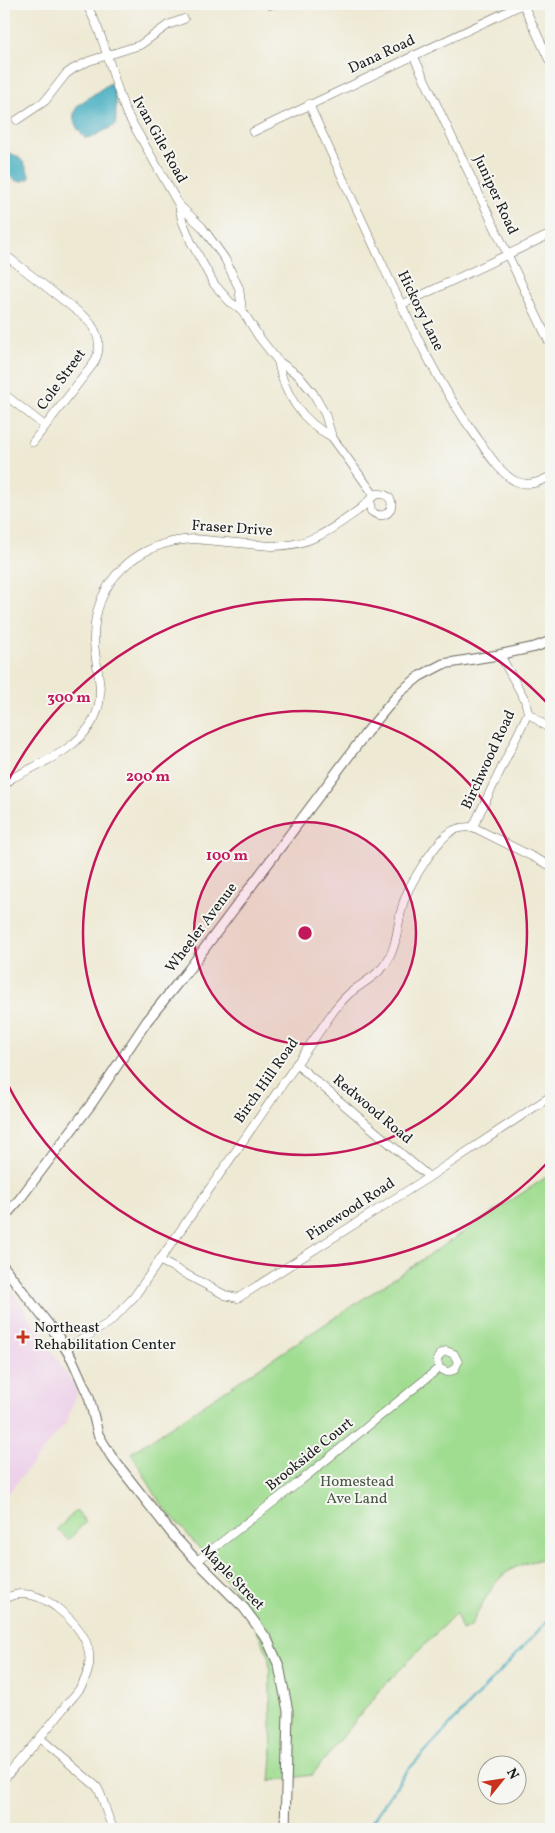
<svg xmlns="http://www.w3.org/2000/svg" width="555" height="1833" viewBox="0 0 555 1833" font-family="Vollkorn,serif">
  <style>
    .built { fill: #edd0e9 }
    .green { fill: #a0dd91; stroke: #5e7c56 }
    .water { fill: #41acc0; stroke: #2e646e }
    .lines { fill: none; stroke-linecap: round; stroke-linejoin: round }
    .stream { stroke: #41acc0; stroke-width: 2.5 }
    .minor-casing { stroke: #66645c; stroke-width: 9 }
    .tertiary-casing { stroke: #66645c; stroke-width: 11 }
    .minor { stroke: #fff; stroke-width: 8 }
    .tertiary { stroke: #fff; stroke-width: 9 }
    .ring { fill: none; stroke: #c2185b; stroke-width: 2.5 }
    .poi-dot { fill: #c8321e; stroke: #f6f6f2; stroke-width: 2 }
    .labels { text-anchor: middle; dominant-baseline: central; stroke-width: 4; stroke-linejoin: round; paint-order: stroke }
    .street-label { font-size: 15px; fill: #1c1c1c; stroke: #f6f6f2 }
    .poi-label { font-size: 15px; fill: #1c1c1c; stroke: #f6f6f2; text-anchor: start }
    .park-label { font-size: 15px; fill: #44563f; stroke: #f6f6f2 }
    .centre { fill: #c2185b; stroke: #f6f6f2; stroke-width: 2.5 }
    .ring-label { font-size: 15px; text-anchor: middle; font-weight: bold; fill: #c2185b; stroke: #f6f6f2; stroke-width: 4; stroke-linejoin: round; paint-order: stroke }
  </style>
  <rect width="100%" height="100%" fill="#f6f6f2"/>
  <filter id="ink" filterUnits="userSpaceOnUse"><feTurbulence type="fractalNoise" baseFrequency=".02" numOctaves="2"/><feDisplacementMap in="SourceGraphic" scale="10" xChannelSelector="R" yChannelSelector="G"/><feConvolveMatrix kernelMatrix="1 2 1 2 8 2 1 2 1" color-interpolation-filters="sRGB"/></filter>
  <filter id="wash" filterUnits="userSpaceOnUse"><feTurbulence type="fractalNoise" baseFrequency=".0096" numOctaves="4" result="noise"/><feDisplacementMap in="SourceGraphic" scale="20" xChannelSelector="R" yChannelSelector="G"/><feGaussianBlur stdDeviation="1.12" result="paint"/><feColorMatrix in="noise" values="0 0 0 0 0 0 0 0 0 0 0 0 0 0 0 0 0 1.4 0 .05"/><feComposite in="paint" operator="in"/></filter>
  <g filter="url(#wash)">
    <rect width="100%" height="100%" fill="#eee9d3"/>
    <polygon class="built" points="4,1282 6,1282 78,1391 66,1423 4,1498"/>
    <g class="green">
      <path d="M551,1174V1558C536,1559 511,1566 500,1578C490,1588 477,1613 471,1626L462,1630L456,1613L382,1688L312,1775L270,1781L272,1757L269,1656L240,1596L159,1501L131,1453Z"/>
      <polygon points="76,1511 86,1522 68,1540 57,1529"/>
    </g>
    <g class="water">
      <path d="M110,83C119,92 115,112 116,125L92,137L85,138C76,128 69,118 78,105Z"/>
      <path d="M4,152C21,155 25,162 30,178C16,185 14,180 4,170Z"/>
    </g>
    <g class="lines">
      <polyline class="stream" points="367,1829 406,1772 551,1617"/>
    </g>
  </g>
  <g filter="url(#ink)">
    <g class="lines">
      <g class="minor-casing">
        <g id="minor">
          <path d="M86,4C106,38 111,76 126,112L179,205L202,227L225,259L239,288L242,310"/>
          <polyline points="523,4 551,64"/>
          <polyline points="270,5 270,4"/>
          <polyline points="413,55 551,346"/>
          <path d="M309,104C332,156 356,207 380,259C409,322 437,383 478,439C487,452 500,473 515,481C528,487 540,482 551,476"/>
          <polyline points="17,120 45,101 66,74 73,69 89,61 140,45 168,25 184,19"/>
          <polyline points="253,132 523,4"/>
          <polyline points="179,205 182,220 191,242 214,284 230,302 242,310 259,337 278,361 298,375 313,393 325,414 332,437 374,495"/>
          <path d="M4,254L86,318C99,332 103,346 94,363L33,442"/>
          <polyline points="401,305 551,234"/>
          <path d="M278,361C284,394 302,421 332,437"/>
          <polyline points="4,394 45,426"/>
          <polyline points="528,713 551,730"/>
          <path d="M4,786L12,778C41,763 78,750 94,719C107,693 95,668 94,641C93,581 136,542 194,539L271,546C309,547 331,530 360,509C366,504 371,497 377,494C402,492 391,527 371,511L370,501"/>
          <polyline points="473,827 528,713 525,700 500,655"/>
          <polyline points="296,1064 429,1177"/>
          <polyline points="159,1260 225,1295 238,1298 429,1177 551,1096"/>
          <path d="M66,1349L110,1322L134,1297L335,1009C340,1003 345,997 351,992C364,982 380,974 388,960C398,943 397,923 403,904C408,886 437,838 454,830C460,827 467,827 473,827L551,866"/>
          <polyline points="197,1561 298,1483 439,1368 447,1372 454,1370 458,1362 454,1354 446,1351 440,1354 437,1360 439,1368"/>
          <path d="M4,1599C22,1589 41,1596 56,1607C83,1628 100,1653 82,1685C77,1694 69,1701 63,1709C44,1734 24,1756 4,1779"/>
          <path d="M41,1739L97,1787C105,1800 106,1818 114,1829"/>
        </g>
      </g>
      <g class="tertiary-casing">
        <g id="tertiary">
          <polyline points="4,1217 19,1200 92,1103 147,1021 189,969 366,733 400,692 420,676 443,664 498,655 535,647 551,641"/>
          <polyline points="4,1267 59,1338 72,1359 89,1397 98,1434 111,1456 173,1535 197,1561 244,1608 267,1639 279,1666 288,1711 285,1829"/>
        </g>
      </g>
      <use href="#minor" class="minor"/>
      <use href="#tertiary" class="tertiary"/>
    </g>
  </g>
  <circle cx="305" cy="933" r="111" fill="#c2185b" fill-opacity=".12"/>
  <g class="ring">
    <circle cx="305" cy="933" r="111"/>
    <circle cx="305" cy="933" r="222"/>
    <path d="M549 1161A334 334 0 0 1 5 1079M5 787A334 334 0 0 1 549 705"/>
  </g>
  <path class="poi-dot" d="M20.5 1329.5h5v5h5v5h-5v5h-5v-5h-5v-5h5z"/>
  <g class="labels">
    <g class="street-label">
      <text transform="translate(382 55) rotate(-25)">Dana Road</text>
      <text transform="translate(159 140) rotate(61)">Ivan Gile Road</text>
      <text transform="translate(495 195) rotate(65)">Juniper Road</text>
      <text transform="translate(420 311) rotate(64)">Hickory Lane</text>
      <text transform="translate(62 380) rotate(-54)">Cole Street</text>
      <text transform="translate(232 529) rotate(4)">Fraser Drive</text>
      <text transform="translate(489 760) rotate(-65)">Birchwood Road</text>
      <text transform="translate(202 928) rotate(-53)">Wheeler Avenue</text>
      <text transform="translate(267 1081) rotate(-55)">Birch Hill Road</text>
      <text transform="translate(372 1110) rotate(40)">Redwood Road</text>
      <text transform="translate(351 1210) rotate(-33)">Pinewood Road</text>
      <text transform="translate(310 1455) rotate(-39)">Brookside Court</text>
      <text transform="translate(232 1578) rotate(46)">Maple Street</text>
    </g>
    <g class="poi-label">
      <text x="34" y="1328">Northeast<tspan x="34" dy="17">Rehabilitation Center</tspan></text>
    </g>
    <g class="park-label">
      <text x="357" y="1482">Homestead<tspan x="357" dy="17">Ave Land</tspan></text>
    </g>
  </g>
  <circle cx="305" cy="933" r="8" class="centre"/>
  <g class="ring-label">
    <text x="69" y="702">300 m</text>
    <text x="148" y="781">200 m</text>
    <text x="227" y="860">100 m</text>
  </g>
  <rect width="555" height="1833" fill="none" stroke="#f6f6f2" stroke-width="20"/>
  <g transform="translate(502 1780) rotate(60)"><circle r="24" fill="#f6f6f2" stroke="#9f9f9c"/>
  <path d="M0-4L9 19L0 12L-9 19Z" fill="#c8321e"/>
  <text y="-8" font-size="14" font-weight="bold" text-anchor="middle" fill="#1c1c1c">N</text>
  </g>
</svg>
